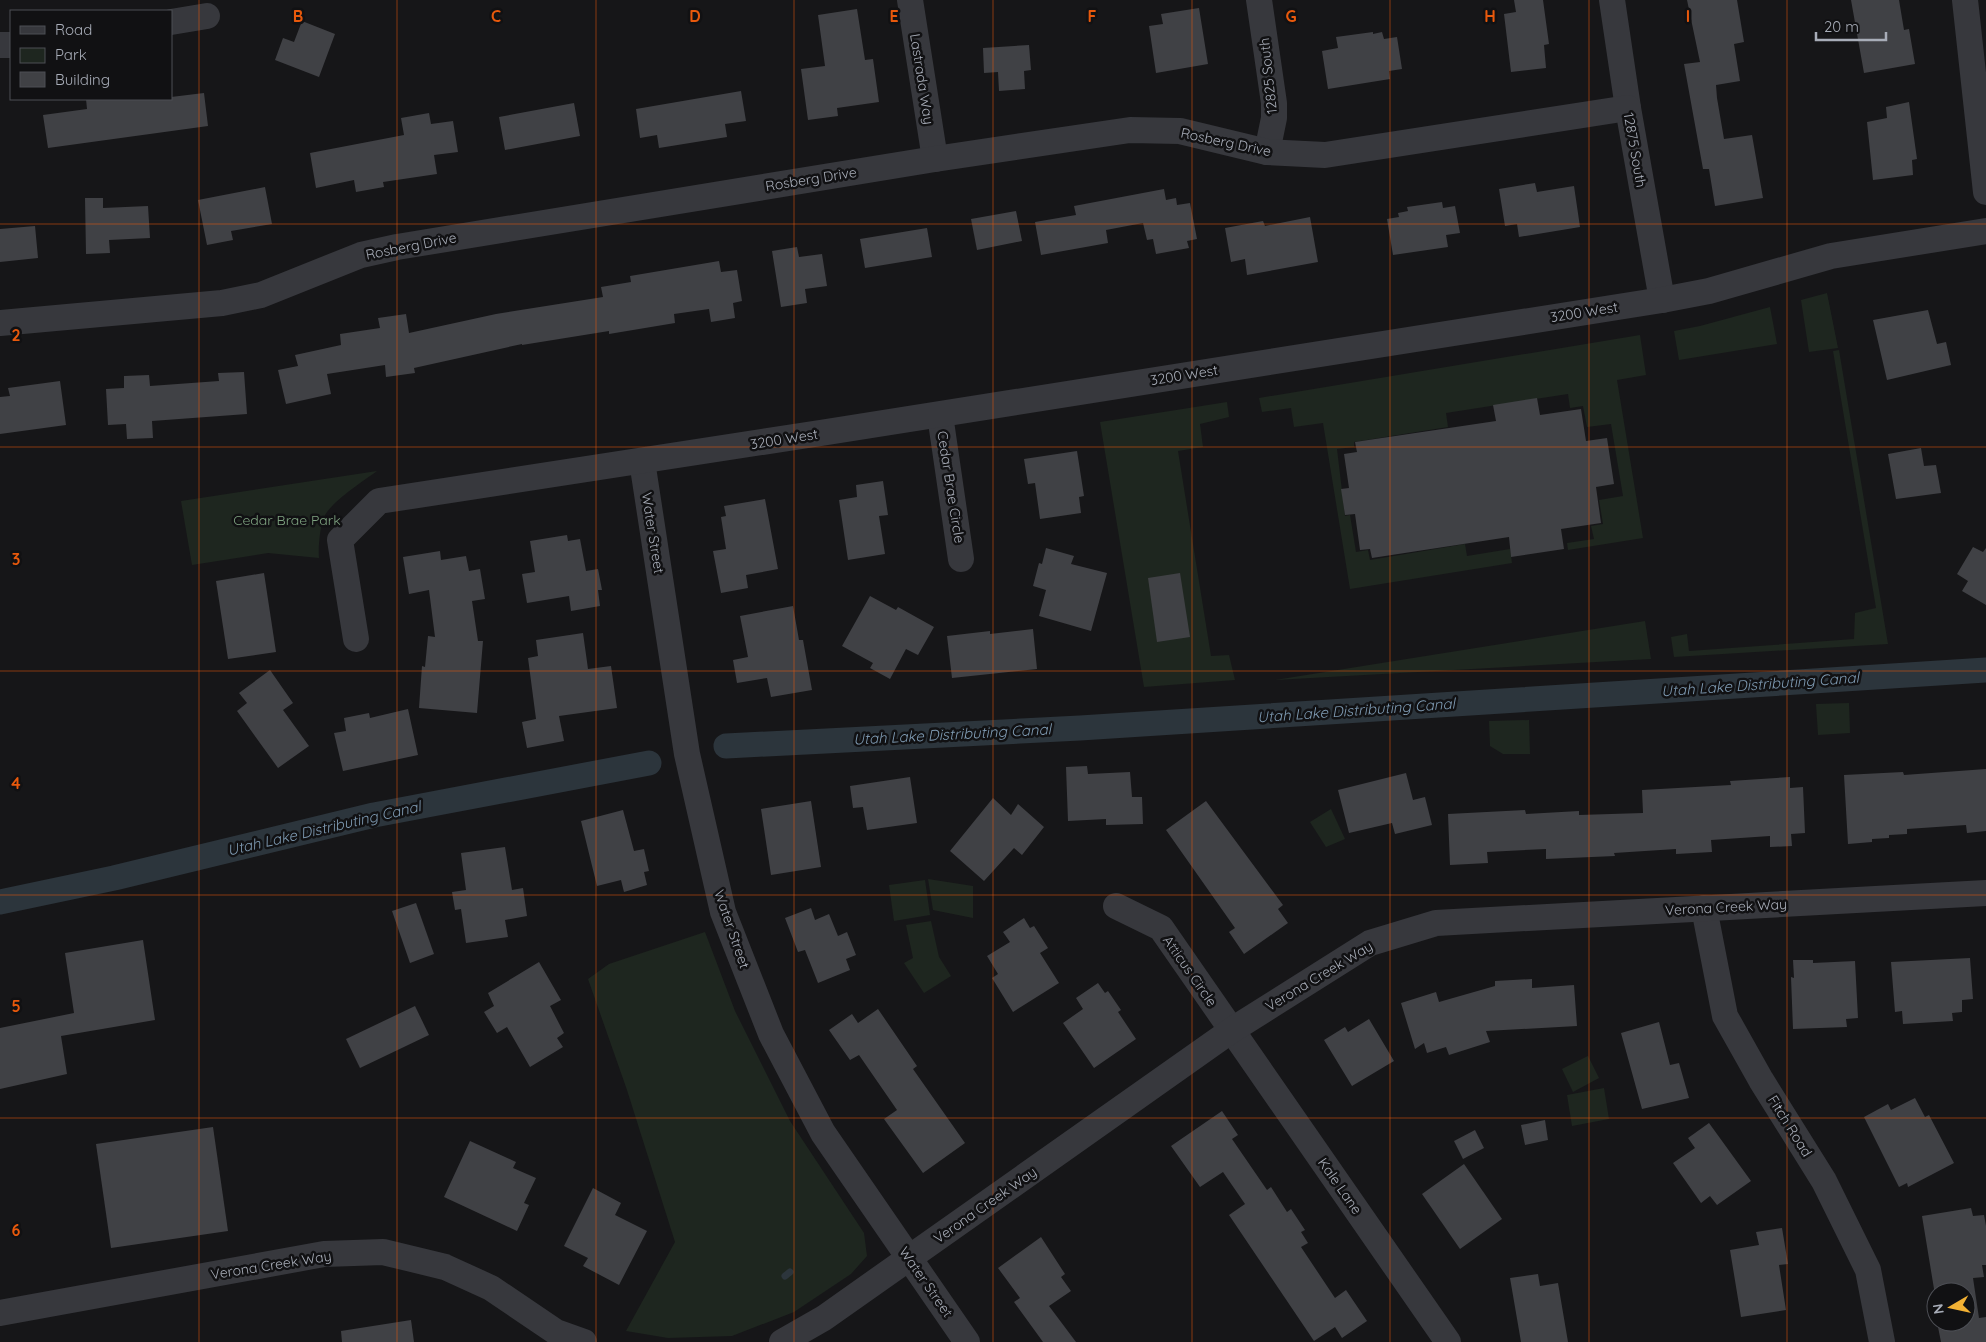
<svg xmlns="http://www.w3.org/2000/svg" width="1986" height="1342" viewBox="0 0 1986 1342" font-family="Quicksand,sans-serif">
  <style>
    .green { fill: #1e261f }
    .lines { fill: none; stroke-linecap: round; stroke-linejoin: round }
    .stream { stroke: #2c353c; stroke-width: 7 }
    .canal { stroke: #2c353c; stroke-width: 25 }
    .building { fill: #404145 }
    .minor { stroke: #37383d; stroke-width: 26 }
    .grid { fill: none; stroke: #e8590c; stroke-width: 1; stroke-opacity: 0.55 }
    .labels { text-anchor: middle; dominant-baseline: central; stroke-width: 5; stroke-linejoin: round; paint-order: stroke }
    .street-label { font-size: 14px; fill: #a8adb8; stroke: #111113 }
    .park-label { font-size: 14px; fill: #7fa381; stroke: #111113 }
    .water-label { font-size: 15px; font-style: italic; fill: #7f9bb3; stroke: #111113 }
    .grid-label { font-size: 16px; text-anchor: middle; font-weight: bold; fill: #e8590c; stroke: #111113; stroke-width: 5; stroke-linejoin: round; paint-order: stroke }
  </style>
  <rect width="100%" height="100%" fill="#161618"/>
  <g class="green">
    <polygon points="1827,293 1838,348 1809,352 1801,300"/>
    <polygon points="1770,307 1777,344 1679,360 1674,331 1700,326"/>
    <polygon points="1640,335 1646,375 1617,380 1643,538 1568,550 1567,543 1594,539 1591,526 1603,524 1599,500 1623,496 1611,424 1587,427 1583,406 1570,408 1568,394 1446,413 1448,427 1354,442 1354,447 1337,449 1345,516 1350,515 1356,552 1368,550 1370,560 1465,544 1467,556 1510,549 1512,563 1350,589 1323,423 1294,427 1291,408 1262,412 1259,398"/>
    <polygon points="1839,350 1888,644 1674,657 1671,637 1687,634 1689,651 1854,639 1855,613 1876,608 1833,351"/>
    <polygon points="1227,402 1229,417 1200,424 1203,447 1178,451 1211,656 1229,655 1235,680 1144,687 1100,422"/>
    <path d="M377,471C362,482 334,500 325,515C320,525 318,547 319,558L268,553L192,565L181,501Z"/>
    <polygon points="1645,621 1651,659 1275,680"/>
    <polygon points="1849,703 1850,733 1818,735 1816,704"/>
    <polygon points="1529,720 1530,754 1503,754 1490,746 1489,721"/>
    <polygon points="1331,809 1345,839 1326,847 1310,822"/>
    <polygon points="928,879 973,886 973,918 933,910"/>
    <polygon points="925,880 930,915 894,921 889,885"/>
    <polygon points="931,921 939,957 951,976 924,993 904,963 913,958 906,925"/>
    <polygon points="705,932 735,1011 790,1121 864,1233 867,1256 851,1274 794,1312 732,1336 668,1338 626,1331 675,1242 627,1090 588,979 609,964"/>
    <polygon points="1588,1056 1599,1078 1573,1092 1562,1069"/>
    <polygon points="1604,1088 1609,1119 1572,1126 1567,1095"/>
  </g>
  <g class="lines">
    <polyline class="stream" points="785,1276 790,1272"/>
    <g class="canal">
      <polyline points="726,746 1080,728 1986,670"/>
      <polyline points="0,902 114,878 374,815 649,763"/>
    </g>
  </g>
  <g class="building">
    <polygon points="1514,0 1543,0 1549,44 1544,45 1546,68 1511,72 1504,14 1516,12"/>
    <polygon points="1687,0 1737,0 1744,42 1734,44 1740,81 1716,85 1717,98 1724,139 1752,135 1763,198 1715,206 1709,169 1703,169 1684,64 1700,62"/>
    <polygon points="1851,0 1899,0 1904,30 1909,29 1915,64 1864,73"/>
    <polygon points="1199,8 1208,64 1156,73 1149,26 1163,24 1161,14"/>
    <polygon points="857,9 865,60 873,59 879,102 837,108 838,116 808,120 801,69 825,66 818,15"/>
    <polygon points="302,21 335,34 319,77 275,60 283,38 294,42"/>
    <polygon points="1373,32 1373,34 1382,32 1384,39 1397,37 1402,69 1389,71 1390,79 1328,89 1322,51 1338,48 1336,37"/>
    <polygon points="1029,45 1031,70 1024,71 1025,89 999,91 998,72 984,73 983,48"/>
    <polygon points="741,91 746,121 725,124 727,137 659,148 657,135 640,138 636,109"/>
    <polygon points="204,93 208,126 48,148 43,115 87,109 86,99 171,99 171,97"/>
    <polygon points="1909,102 1917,159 1912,160 1913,175 1873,180 1867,122 1887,118 1886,107"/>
    <polygon points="574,103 580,136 505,150 499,117"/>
    <polygon points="429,113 431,124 453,121 458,152 434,155 437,174 383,182 384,187 356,192 354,180 316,188 310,153 404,135 401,118"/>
    <polygon points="1535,183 1537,192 1574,186 1580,227 1519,237 1517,224 1505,226 1499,189"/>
    <polygon points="265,187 272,224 231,231 233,240 207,245 198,200"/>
    <polygon points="1164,189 1166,200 1176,198 1177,205 1190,203 1197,239 1187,241 1189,248 1156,254 1153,239 1147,240 1143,223 1106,230 1108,243 1041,255 1035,222 1076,215 1074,206"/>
    <polygon points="85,198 103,198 103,208 148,206 150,238 109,240 110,253 86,254"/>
    <polygon points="1442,202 1443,208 1455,206 1460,233 1446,235 1448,247 1393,255 1387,219 1399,217 1398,213 1408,211 1407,207"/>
    <polygon points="1016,211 1022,241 977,250 971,219"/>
    <polygon points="1310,217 1318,262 1247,275 1245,259 1231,262 1225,228 1263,221 1265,226"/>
    <polygon points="35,226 38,258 0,262 0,229"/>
    <polygon points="927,228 932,257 865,268 860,239"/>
    <polygon points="797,247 799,257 822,254 827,286 805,289 807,303 781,307 772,251"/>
    <polygon points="719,261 721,272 737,270 742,301 733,303 735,318 711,322 709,309 674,314 675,323 609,334 609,331 522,345 522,344 414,368 415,373 386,377 385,365 327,374 331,394 286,404 278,370 298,366 295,355 341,345 340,334 380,328 378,318 406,314 409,333 496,314 603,297 601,287 631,282 630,276"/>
    <polygon points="1928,310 1937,344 1946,342 1951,365 1887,380 1873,320"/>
    <polygon points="244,372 247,414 152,421 153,438 127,439 126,424 108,425 106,389 124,388 124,376 149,375 150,386 219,381 218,373"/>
    <polygon points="60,381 66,425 0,434 0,397 10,396 8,388"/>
    <polygon points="1537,398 1540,415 1581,409 1586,441 1607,438 1614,484 1596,487 1601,523 1561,529 1564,549 1511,557 1509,537 1372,558 1370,549 1360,550 1355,514 1345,515 1341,489 1349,488 1344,454 1357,452 1355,442 1496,421 1493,405"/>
    <polygon points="1921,448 1924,466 1936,465 1941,493 1896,499 1888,454"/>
    <polygon points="1077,451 1084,496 1079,497 1081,513 1040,519 1035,483 1028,484 1024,459"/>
    <polygon points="883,481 888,515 879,516 885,554 848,560 839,500 857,497 856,485"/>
    <polygon points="765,499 778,569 746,575 748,588 721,593 713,551 726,549 721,517 726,516 724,506"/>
    <polygon points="567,535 568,541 580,539 586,571 598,569 602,590 598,590 600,606 571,611 569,596 527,603 522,574 535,572 530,541"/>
    <polygon points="1973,547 1983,552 1986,548 1986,605 1962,591 1968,581 1957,574"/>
    <polygon points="1046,548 1074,556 1071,564 1107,573 1091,631 1039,616 1046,590 1033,586 1039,563 1042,564"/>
    <polygon points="440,551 441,560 466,556 469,571 480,569 485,599 472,601 478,641 483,641 477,713 419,708 422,666 425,667 428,636 435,637 429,590 409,594 403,557"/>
    <polygon points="264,573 276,652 228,659 216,581"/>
    <polygon points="1180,573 1190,637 1157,642 1148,578"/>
    <polygon points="870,596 896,610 898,607 934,627 918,655 906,649 890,679 870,668 873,663 842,646"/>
    <polygon points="793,606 799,640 803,640 812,690 771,697 767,678 737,683 733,660 748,657 740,616"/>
    <polygon points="1033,629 1037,669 952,678 947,636 990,631 990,634"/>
    <polygon points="583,633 588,669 611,666 617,708 559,716 564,741 527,748 522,722 536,719 528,658 538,656 536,640"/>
    <polygon points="270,670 293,703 283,710 309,746 278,768 237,711 247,703 239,693"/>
    <polygon points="408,709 418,755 343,771 334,733 346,731 344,718 369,713 370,718"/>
    <polygon points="1087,766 1088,774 1130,772 1132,797 1142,797 1143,824 1106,825 1106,819 1068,821 1066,767"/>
    <polygon points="1986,769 1986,831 1967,833 1966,825 1907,829 1907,834 1889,835 1889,838 1872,839 1872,842 1848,844 1844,775 1903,772 1904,775"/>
    <polygon points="1406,773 1413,800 1425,797 1432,825 1395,834 1392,823 1349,833 1338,790"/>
    <polygon points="910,777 917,823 867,830 863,807 853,808 850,786"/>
    <polygon points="1790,777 1790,788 1803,787 1805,833 1791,834 1792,846 1770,847 1770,836 1711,840 1712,852 1676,854 1676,849 1614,853 1615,856 1546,859 1546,849 1487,852 1488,863 1450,865 1448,814 1525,810 1526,814 1579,811 1579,815 1643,813 1642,790 1731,785 1730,781"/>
    <polygon points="993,798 1011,815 1018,804 1044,827 1022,855 1014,848 984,881 950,851"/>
    <polygon points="811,801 821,867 771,875 761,809"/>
    <polygon points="1206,801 1283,905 1278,909 1288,923 1244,954 1229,932 1235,928 1166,830"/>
    <polygon points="623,810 634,851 644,849 649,871 644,872 647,885 624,892 621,880 597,886 581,821"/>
    <polygon points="505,847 512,890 523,888 527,916 505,920 508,937 466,943 461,909 455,910 452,892 466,890 461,853"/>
    <polygon points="416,903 434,954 410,963 392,911"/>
    <polygon points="811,908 815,920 829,914 838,936 847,932 856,955 846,959 850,970 818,983 805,950 798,952 785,918"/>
    <polygon points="1024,918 1030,928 1034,926 1048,948 1040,953 1059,983 1013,1012 992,978 998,974 987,956 1010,942 1003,932"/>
    <polygon points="143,940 155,1020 61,1036 67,1074 0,1089 0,1028 74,1013 65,953"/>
    <polygon points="1970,958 1973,999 1962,1000 1962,1012 1952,1013 1953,1021 1903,1024 1902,1011 1895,1012 1891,962"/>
    <polygon points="1793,960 1813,960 1813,963 1855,961 1858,1018 1846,1019 1847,1027 1793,1029 1791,977 1794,978"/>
    <polygon points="539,962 561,1000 550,1006 564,1033 557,1038 563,1047 530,1067 507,1027 497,1033 484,1012 494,1006 488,993"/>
    <polygon points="1532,979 1532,988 1574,985 1577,1026 1486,1031 1490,1042 1449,1055 1446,1047 1427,1053 1424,1043 1415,1049 1401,1003 1436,992 1439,1002 1495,986 1495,981"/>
    <polygon points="1098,983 1105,993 1108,991 1121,1010 1118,1012 1136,1039 1094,1068 1063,1023 1083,1009 1076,998"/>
    <polygon points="415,1006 429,1035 360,1068 346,1039"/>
    <polygon points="878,1009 917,1066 913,1069 965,1143 923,1173 884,1119 897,1110 859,1055 850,1060 829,1030 852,1014 858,1023"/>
    <polygon points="1369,1019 1394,1061 1352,1086 1324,1040 1345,1027 1348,1032"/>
    <polygon points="1659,1022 1670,1065 1679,1063 1689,1098 1642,1109 1621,1033"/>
    <polygon points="1915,1098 1925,1117 1929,1115 1954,1163 1908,1187 1907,1183 1899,1187 1864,1117 1888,1104 1891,1110"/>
    <polygon points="1222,1111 1238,1135 1232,1139 1267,1190 1271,1187 1287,1212 1291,1209 1305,1230 1301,1232 1308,1243 1301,1247 1335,1298 1346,1290 1367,1321 1342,1338 1335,1327 1314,1341 1229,1215 1245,1204 1223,1172 1200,1187 1171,1146"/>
    <polygon points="1545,1120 1548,1140 1525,1145 1521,1125"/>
    <polygon points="1709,1123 1751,1181 1717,1205 1710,1196 1701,1203 1673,1163 1695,1148 1688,1138"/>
    <polygon points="213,1127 228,1231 111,1248 96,1144"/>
    <polygon points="1475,1130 1484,1148 1463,1159 1454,1141"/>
    <polygon points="470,1141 516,1162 513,1168 536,1178 524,1203 529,1205 517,1231 444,1197"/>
    <polygon points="1464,1164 1502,1219 1460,1249 1422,1194"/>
    <polygon points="593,1188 621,1203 615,1215 647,1231 619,1285 583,1266 588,1258 564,1246"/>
    <polygon points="1971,1208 1973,1216 1984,1215 1986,1226 1986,1265 1982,1265 1984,1277 1973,1278 1979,1318 1986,1317 1986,1342 1941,1342 1937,1322 1966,1322 1966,1292 1936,1292 1936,1301 1922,1216"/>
    <polygon points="1782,1228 1788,1264 1779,1265 1786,1310 1741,1317 1730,1250 1759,1245 1756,1232"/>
    <polygon points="1041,1237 1065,1274 1061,1277 1071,1291 1049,1306 1076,1342 1043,1342 1014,1302 1020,1298 998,1268"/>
    <polygon points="1538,1274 1540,1286 1558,1283 1568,1342 1521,1342 1510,1278"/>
    <polygon points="411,1320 414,1342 342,1342 341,1331"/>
  </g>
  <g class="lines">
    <g class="minor">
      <polyline points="910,0 935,159"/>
      <polyline points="1259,0 1274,103 1274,118 1267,152"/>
      <polyline points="1612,0 1628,108 1662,300"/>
      <polyline points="1965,0 1986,192"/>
      <polyline points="171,22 207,16"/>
      <polyline points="0,45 11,45"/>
      <polyline points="0,323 222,303 261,295 361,255 397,247 935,159 1130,130 1180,131 1267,152 1325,155 1628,108"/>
      <polyline points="940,415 961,559"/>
      <polyline points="642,461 687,754 723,912 771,1034 823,1133 967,1342"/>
      <path d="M356,639L340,540L379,501C807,436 1234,368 1662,300L1709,291L1831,256L1986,231"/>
      <polyline points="1116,906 1161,928 1448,1342"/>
      <polyline points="1704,908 1725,1016 1761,1080 1824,1181 1868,1270 1882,1342"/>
      <polyline points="0,1313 324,1254 383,1252 445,1267 491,1288 556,1332 584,1342"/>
      <polyline points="782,1342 824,1318 1232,1030 1370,943 1436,923 1986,893"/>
    </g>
  </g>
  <path class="grid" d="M199,0V1342M397,0V1342M596,0V1342M794,0V1342M993,0V1342M1192,0V1342M1390,0V1342M1589,0V1342M1787,0V1342M0,224H1986M0,447H1986M0,671H1986M0,895H1986M0,1118H1986"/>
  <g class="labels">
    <g class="street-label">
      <text transform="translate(1268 76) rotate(-96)">12825 South</text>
      <text transform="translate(922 79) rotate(81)">Lastrada Way</text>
      <text transform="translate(1226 142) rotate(12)">Rosberg Drive</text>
      <text transform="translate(1635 150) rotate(80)">12875 South</text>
      <text transform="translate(811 179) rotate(-9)">Rosberg Drive</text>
      <text transform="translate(411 246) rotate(-11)">Rosberg Drive</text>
      <text transform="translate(1584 312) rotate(-9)">3200 West</text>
      <text transform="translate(1184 375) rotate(-9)">3200 West</text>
      <text transform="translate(784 439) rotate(-9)">3200 West</text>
      <text transform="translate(951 487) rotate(81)">Cedar Brae Circle</text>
      <text transform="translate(653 533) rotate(81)">Water Street</text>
      <text transform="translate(1726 907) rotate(-3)">Verona Creek Way</text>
      <text transform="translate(732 929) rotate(71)">Water Street</text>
      <text transform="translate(1190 971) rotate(55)">Atticus Circle</text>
      <text transform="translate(1319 976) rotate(-31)">Verona Creek Way</text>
      <text transform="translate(1790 1126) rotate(58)">Fitch Road</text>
      <text transform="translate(1340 1186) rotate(55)">Kale Lane</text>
      <text transform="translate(985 1205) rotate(-35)">Verona Creek Way</text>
      <text transform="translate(271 1265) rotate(-9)">Verona Creek Way</text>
      <text transform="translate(926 1282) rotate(55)">Water Street</text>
    </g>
    <g class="park-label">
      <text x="287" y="520">Cedar Brae Park</text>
    </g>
    <g class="water-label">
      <text transform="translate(1760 684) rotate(-4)">Utah Lake Distributing Canal</text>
      <text transform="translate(1356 710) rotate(-4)">Utah Lake Distributing Canal</text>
      <text transform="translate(952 734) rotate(-3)">Utah Lake Distributing Canal</text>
      <text transform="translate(324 828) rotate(-13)">Utah Lake Distributing Canal</text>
    </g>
  </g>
  <g class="grid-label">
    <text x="298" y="22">B</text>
    <text x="496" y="22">C</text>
    <text x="695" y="22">D</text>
    <text x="894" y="22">E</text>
    <text x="1092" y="22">F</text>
    <text x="1291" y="22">G</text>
    <text x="1490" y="22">H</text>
    <text x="1688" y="22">I</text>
    <text x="16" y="341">2</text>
    <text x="16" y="565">3</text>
    <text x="16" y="789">4</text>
    <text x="16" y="1012">5</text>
    <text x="16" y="1236">6</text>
  </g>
  <rect x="10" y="10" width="162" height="90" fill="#111113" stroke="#4d4f55"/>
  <rect x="20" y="26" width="25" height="8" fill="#37383d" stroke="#4d4f55"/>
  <text x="55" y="35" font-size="15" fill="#a8adb8">Road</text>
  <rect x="20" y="48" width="25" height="15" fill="#1e261f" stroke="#4d4f55"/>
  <text x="55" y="60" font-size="15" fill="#a8adb8">Park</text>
  <rect x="20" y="72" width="25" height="15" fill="#404145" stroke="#4d4f55"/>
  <text x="55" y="85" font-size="15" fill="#a8adb8">Building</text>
  <g transform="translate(1951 1307) rotate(261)"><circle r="24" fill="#111113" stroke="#4d4f55"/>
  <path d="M0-4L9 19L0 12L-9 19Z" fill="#f2b134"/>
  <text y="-8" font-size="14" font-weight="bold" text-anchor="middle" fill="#a8adb8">N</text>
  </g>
  <path d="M1816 32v8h70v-8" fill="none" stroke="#a8adb8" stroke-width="2.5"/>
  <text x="1824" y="32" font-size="15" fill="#a8adb8" stroke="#111113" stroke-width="4" paint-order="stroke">20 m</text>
</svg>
